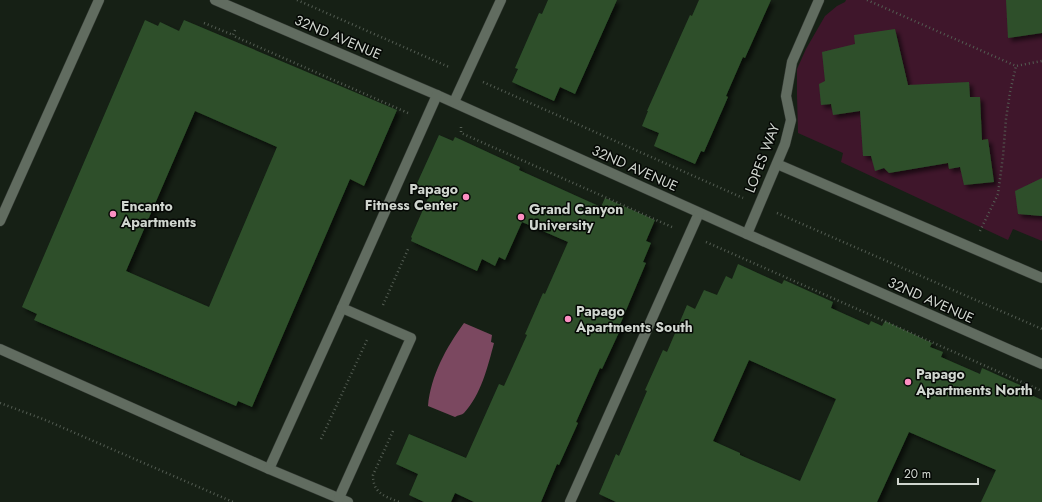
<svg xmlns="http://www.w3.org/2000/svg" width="1042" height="502" viewBox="0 0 1042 502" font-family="Jost,sans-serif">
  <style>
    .green { fill: #3f162b }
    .water { fill: #7b4860 }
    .building { fill: #2d502a; fill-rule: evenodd; filter: url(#shadow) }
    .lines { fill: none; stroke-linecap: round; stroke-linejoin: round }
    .lane-casing { stroke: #343a34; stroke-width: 11 }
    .street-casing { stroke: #343a34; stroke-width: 11 }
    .path { stroke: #545d53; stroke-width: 2.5; stroke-dasharray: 1 3; stroke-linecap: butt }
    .lane { stroke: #616c60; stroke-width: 10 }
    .street { stroke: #616c60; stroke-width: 10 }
    .poi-dot { fill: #fc8fc2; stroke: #050805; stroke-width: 1.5 }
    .labels { text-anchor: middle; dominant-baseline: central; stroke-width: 3; stroke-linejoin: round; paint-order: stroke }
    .street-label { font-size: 14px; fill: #d0d6cf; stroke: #050805 }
    .poi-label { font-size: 14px; font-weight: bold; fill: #d0d6cf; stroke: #050805; text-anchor: start }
  </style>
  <defs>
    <filter id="shadow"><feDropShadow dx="3.5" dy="3.5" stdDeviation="2" flood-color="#0009"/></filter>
  </defs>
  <rect width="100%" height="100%" fill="#162015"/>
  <polygon class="green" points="846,0 1042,0 1042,241 1013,229 1008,240 841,162 843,153 798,133 797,95 797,69 806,49 825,16 837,6 845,2"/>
  <path class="water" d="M464,323L492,335L491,342L494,343C488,366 481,395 464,413C462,415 458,415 455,417L428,406C431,375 446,348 464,323Z"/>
  <g class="building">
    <polygon points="548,0 617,0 575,94 560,87 554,101 512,82 518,69 515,68 539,13 542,14"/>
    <polygon points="699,0 771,0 745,58 743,57 726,96 728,97 704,152 701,151 695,164 654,146 659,133 642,126 648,111 647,111 690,15 692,16"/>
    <polygon points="1006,0 1042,0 1042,33 1008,38"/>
    <path d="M145,20L158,26L160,22L179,31L184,20L397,110L364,186L350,179L252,407L238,401L236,406L34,320L37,314L22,307ZM195,111L277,147L209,307L126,271Z"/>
    <polygon points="895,29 908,85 969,82 970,97 980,97 982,140 988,139 994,182 964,185 960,167 949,169 948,163 889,173 884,168 875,171 871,156 863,156 860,111 833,115 831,104 821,105 819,84 825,81 822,52 855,44 854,35"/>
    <polygon points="439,135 453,141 455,137 520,167 519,170 601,207 605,198 655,220 646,241 651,243 643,262 646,263 619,327 621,328 602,369 600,368 576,422 578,423 559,465 557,464 541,502 474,502 455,493 451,502 424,502 409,495 418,474 396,464 409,434 466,458 499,384 504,386 527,335 525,334 543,293 545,294 568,242 522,222 505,260 499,257 495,266 482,259 477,271 411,241 412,238 411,237 429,196 414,190"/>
    <polygon points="1042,178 1042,216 1018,214 1015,191"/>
    <path d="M738,264L782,284L784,280L833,302L831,308L869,325L871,321L882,326L885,321L932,343L930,347L943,352L941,357L980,374L982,368L1031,390L1029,394L1042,400V502H981L996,470L909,432L877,502H616L599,494L616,454L619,456L647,391L645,390L663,350L667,352L687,305L695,309L704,290L717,295L726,276L732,279ZM749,360L836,399L800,481L740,455V453L713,441Z"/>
  </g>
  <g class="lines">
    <g class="lane-casing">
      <g id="lane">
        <polyline points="215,0 437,95 747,234 1042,364"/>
        <polyline points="454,102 501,0"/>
        <polyline points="777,164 1042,278"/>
        <polyline points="0,221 99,0"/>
        <polyline points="0,349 269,469 342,308 437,95"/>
        <polyline points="269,469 348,502"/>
        <polyline points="339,498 411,338 342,308"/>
        <polyline points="570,502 699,213"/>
      </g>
    </g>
    <g class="street-casing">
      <polyline id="street" points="747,234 785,144 791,120 786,96 792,62 819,0"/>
    </g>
    <g class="path">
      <polyline points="297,0 449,67"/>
      <polyline points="867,0 1016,66 1042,61"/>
      <polyline points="204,23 233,35"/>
      <polyline points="235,30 233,35 236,37 408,113"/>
      <polyline points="483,82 743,198"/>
      <polyline points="461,127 461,133 672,227"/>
      <polyline points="777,213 1042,329"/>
      <polyline points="980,231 998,194 1003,156 1006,119 1010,92 1016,66"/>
      <polyline points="706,242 1042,391"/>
      <polyline points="383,305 409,247"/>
      <polyline points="0,403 43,419 233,502"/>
      <path d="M393,431L373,475C373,493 384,496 399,502"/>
      <polyline points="321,439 367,340"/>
    </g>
    <use href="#lane" class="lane"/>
    <use href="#street" class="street"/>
  </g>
  <g class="poi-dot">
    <circle cx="466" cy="197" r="4"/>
    <circle cx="113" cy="214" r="4"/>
    <circle cx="521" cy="217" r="4"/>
    <circle cx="568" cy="319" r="4"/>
    <circle cx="908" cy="382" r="4"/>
  </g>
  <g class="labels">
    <g class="street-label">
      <text transform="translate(338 37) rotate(23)">32ND AVENUE</text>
      <text transform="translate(762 158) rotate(-69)">LOPES WAY</text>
      <text transform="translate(635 168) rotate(24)">32ND AVENUE</text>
      <text transform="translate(931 300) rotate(24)">32ND AVENUE</text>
    </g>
    <g class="poi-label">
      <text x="458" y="189" text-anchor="end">Papago<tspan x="458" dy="16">Fitness Center</tspan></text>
      <text x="121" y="206">Encanto<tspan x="121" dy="16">Apartments</tspan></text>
      <text x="529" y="209">Grand Canyon<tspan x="529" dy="16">University</tspan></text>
      <text x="576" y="311">Papago<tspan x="576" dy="16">Apartments South</tspan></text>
      <text x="916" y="374">Papago<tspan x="916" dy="16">Apartments North</tspan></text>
    </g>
  </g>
  <path d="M898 478v6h80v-6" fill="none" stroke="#d0d6cf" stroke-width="2"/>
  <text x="904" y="478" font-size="12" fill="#d0d6cf" stroke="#050805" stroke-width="3" paint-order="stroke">20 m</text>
</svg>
